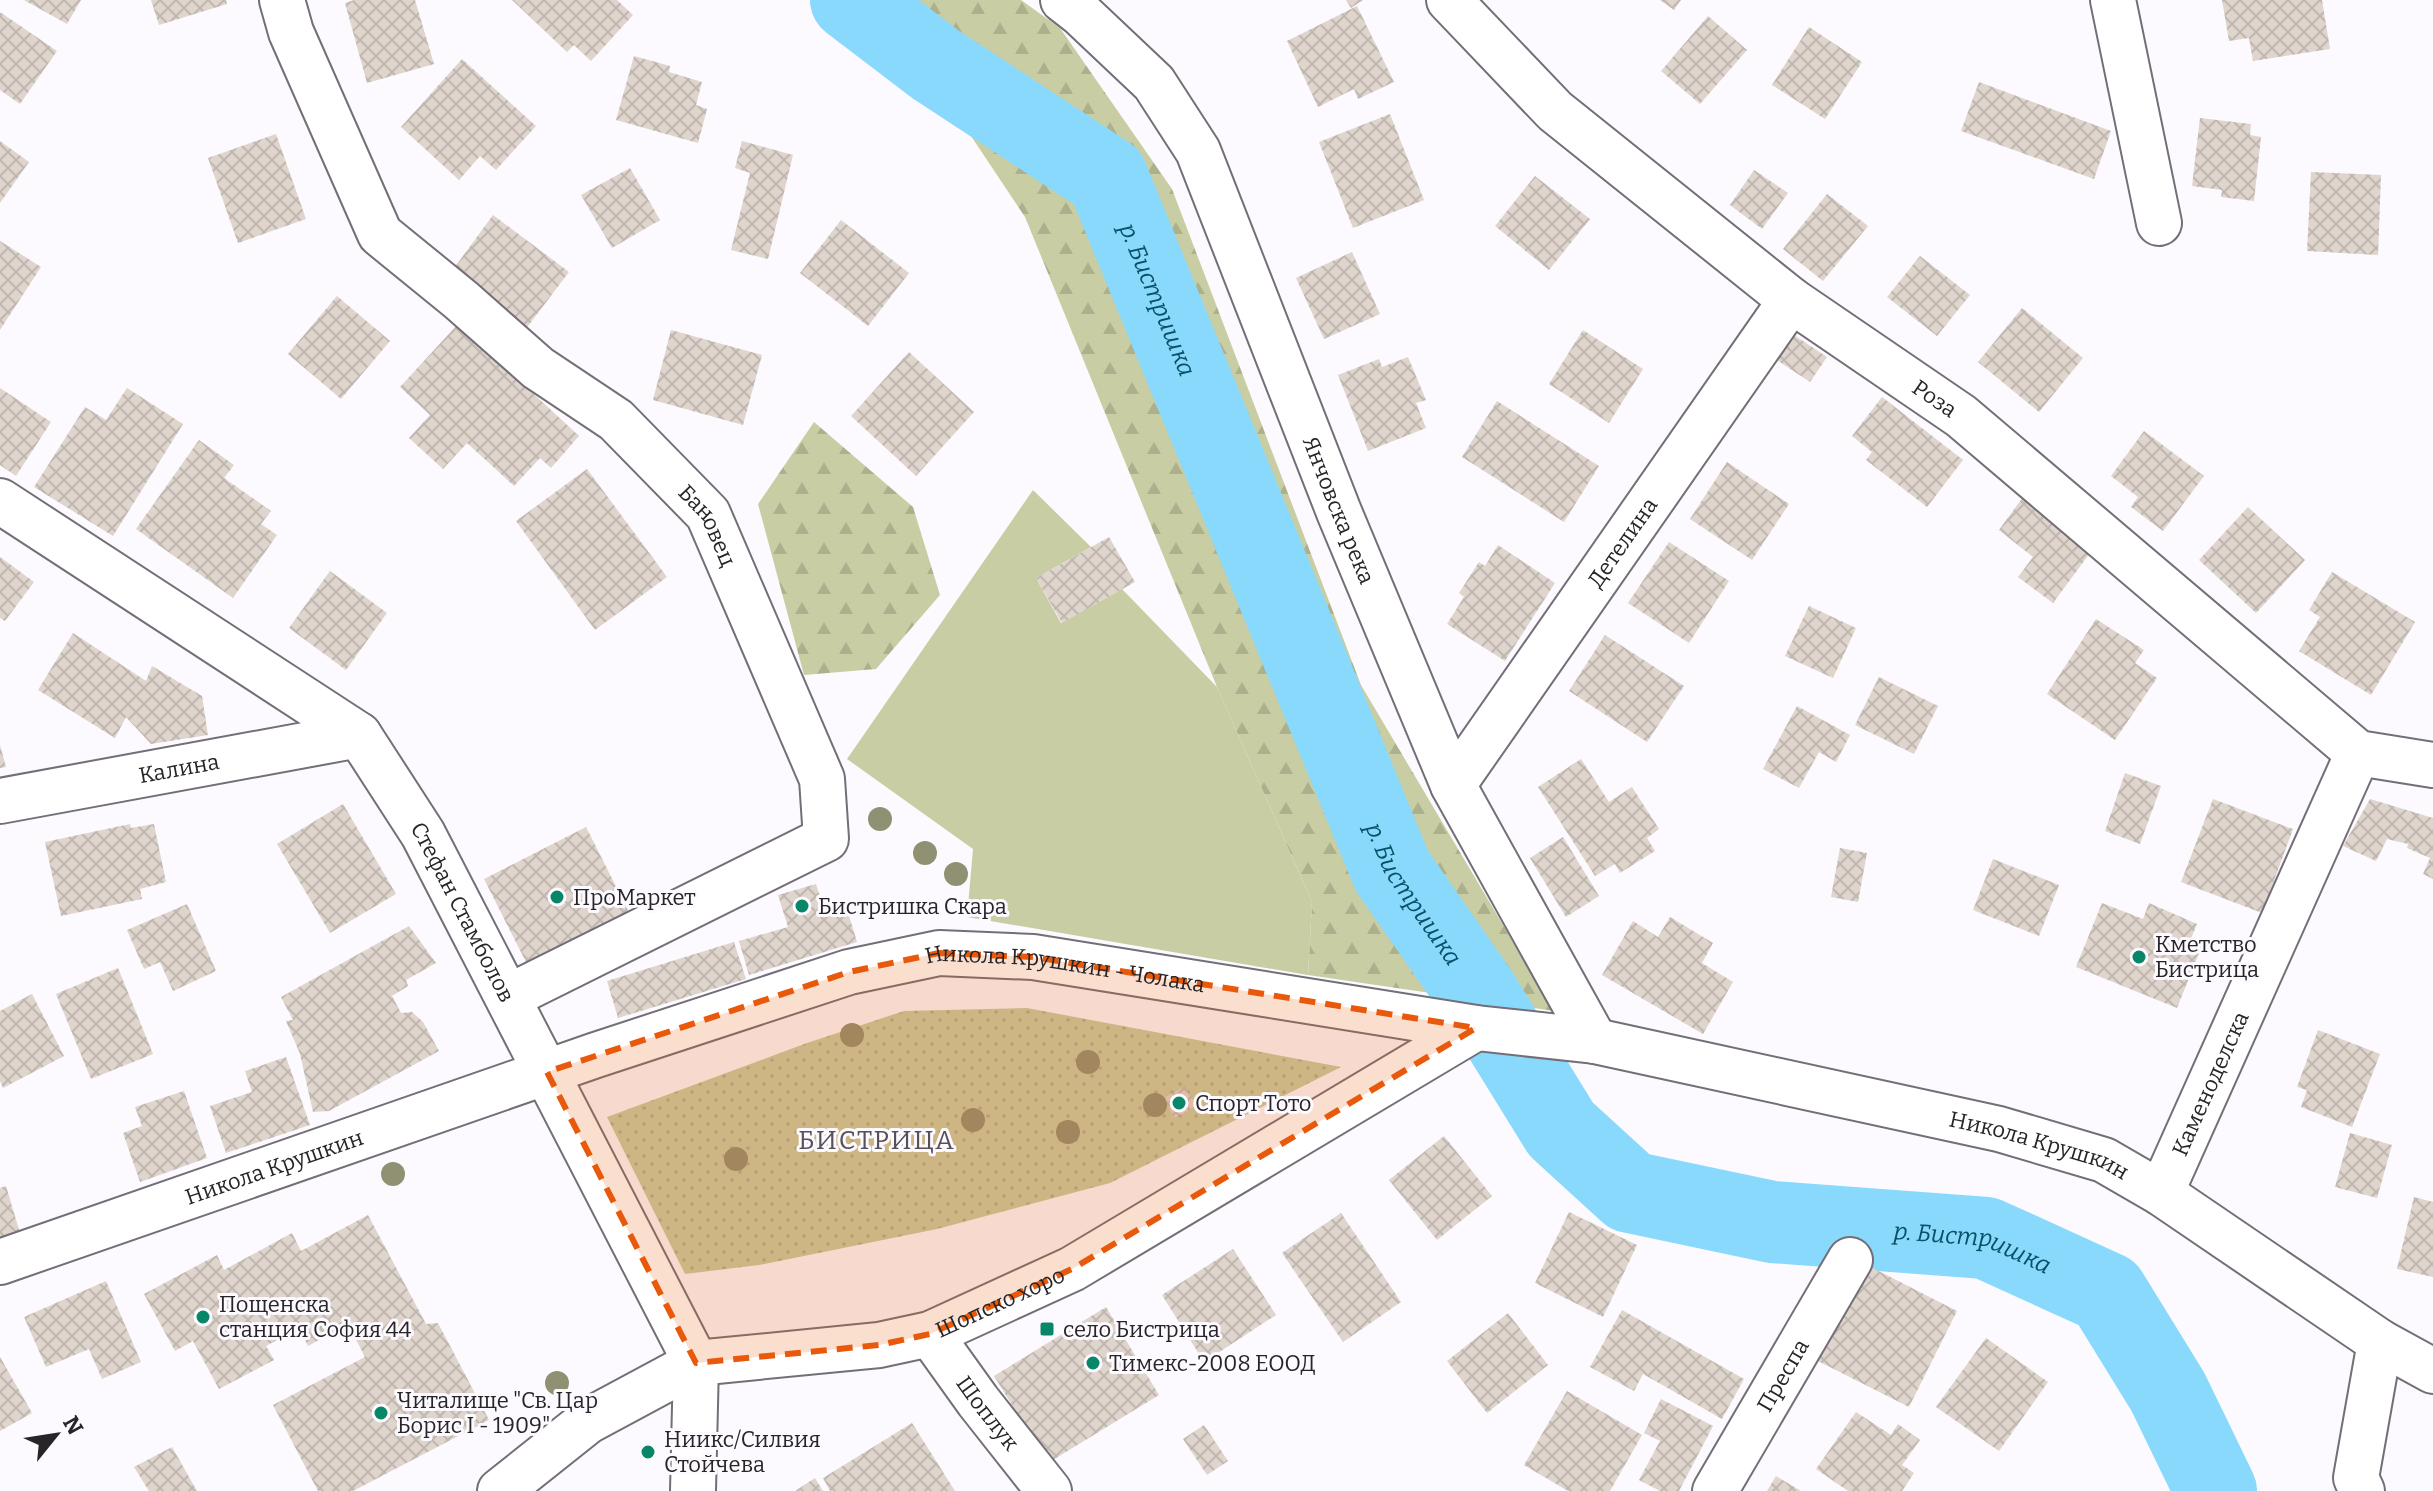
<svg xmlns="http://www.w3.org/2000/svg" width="2433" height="1491" viewBox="0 0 2433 1491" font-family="Bitter,serif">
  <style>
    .grass { fill: #c9cda3 }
    .forest { fill: url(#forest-firs) }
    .park { fill: url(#park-dots) }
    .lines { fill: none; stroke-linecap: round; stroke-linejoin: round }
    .river { stroke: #88d9fc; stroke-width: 82 }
    .building { fill: url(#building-cross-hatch) }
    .minor-casing { stroke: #736e77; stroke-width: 48 }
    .minor { stroke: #fff; stroke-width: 44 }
    .tree { fill: #909173 }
    .marked { fill: #e8590c; fill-opacity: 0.2; stroke: #e8590c; stroke-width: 6; stroke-dasharray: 16 10; stroke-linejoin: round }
    .poi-dot { fill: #078668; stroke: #fcfafe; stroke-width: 3 }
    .labels { text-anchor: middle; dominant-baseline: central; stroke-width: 6; stroke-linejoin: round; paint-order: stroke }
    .street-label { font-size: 22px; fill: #282529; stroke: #fcfafe }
    .poi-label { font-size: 22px; fill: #282529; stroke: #fcfafe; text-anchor: start }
    .water-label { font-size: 24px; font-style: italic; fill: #0a5067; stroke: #fcfafe }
    .quarter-label { font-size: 26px; letter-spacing: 2px; fill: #56505a; stroke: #fcfafe }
  </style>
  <defs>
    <pattern id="forest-firs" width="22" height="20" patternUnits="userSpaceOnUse" patternTransform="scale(2)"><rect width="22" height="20" fill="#c9cda3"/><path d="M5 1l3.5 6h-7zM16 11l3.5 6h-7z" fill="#adb08c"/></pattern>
    <pattern id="park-dots" width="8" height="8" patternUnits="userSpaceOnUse" patternTransform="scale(2)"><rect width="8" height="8" fill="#c9cda3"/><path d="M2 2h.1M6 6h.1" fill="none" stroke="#adb08c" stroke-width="1.8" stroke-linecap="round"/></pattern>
    <pattern id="building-cross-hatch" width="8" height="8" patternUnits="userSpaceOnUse" patternTransform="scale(2)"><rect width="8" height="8" fill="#dfd5cd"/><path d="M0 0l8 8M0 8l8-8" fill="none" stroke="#bfb7b0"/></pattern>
  </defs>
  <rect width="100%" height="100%" fill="#fcfafe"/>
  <polygon class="grass" points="1033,490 1091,547 1036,578 1061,623 1122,589 1217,687 1312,902 1308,975 967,917 973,849 847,759"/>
  <g class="forest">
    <polygon points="823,0 1021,0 1060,28 1172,189 1361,685 1554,1011 1308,975 1312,902 1217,687 1025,217 971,136"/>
    <polygon points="814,422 913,507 940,595 876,669 804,675 758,504"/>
  </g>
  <polygon class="park" points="1027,1008 1341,1067 1110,1183 937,1229 759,1265 685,1274 607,1117 807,1043 904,1011"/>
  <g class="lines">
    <path class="river" id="s1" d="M851,0L935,64L1107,177L1392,871L1477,993L1561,1129L1630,1192L1772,1222L1986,1238L2107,1293L2168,1392L2216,1491"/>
  </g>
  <g class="building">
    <polygon points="24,0 81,0 67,24"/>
    <polygon points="151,0 226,0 227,4 159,25"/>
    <polygon points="354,0 415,0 434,64 367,83 345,3"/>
    <polygon points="512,0 617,0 633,15 591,61 574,45 567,52"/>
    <polygon points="1346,0 1363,0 1351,8"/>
    <polygon points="1660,0 1681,0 1674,10"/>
    <polygon points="2222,0 2322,0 2330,49 2253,61 2249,38 2229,41"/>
    <polygon points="1357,6 1394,82 1358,99 1354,89 1318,107 1287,41"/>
    <polygon points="0,12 57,51 20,104 0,90"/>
    <polygon points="1708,16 1747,50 1700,104 1661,71"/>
    <polygon points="1809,27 1862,62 1825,119 1772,85"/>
    <polygon points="634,56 670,66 669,72 702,82 696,105 707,109 698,143 616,120"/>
    <polygon points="462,59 536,126 496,170 480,156 459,180 401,127"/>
    <polygon points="1979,82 2111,131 2094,179 1961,131"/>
    <polygon points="1390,114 1424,200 1353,228 1319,142"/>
    <polygon points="2200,118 2251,124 2250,135 2261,137 2254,201 2221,197 2222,190 2192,186"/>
    <polygon points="276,134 306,219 238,243 208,158"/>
    <polygon points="0,141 29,162 0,203"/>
    <polygon points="742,141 793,155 768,259 731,250 750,173 735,168"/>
    <polygon points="630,168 660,220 612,248 581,195"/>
    <polygon points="1754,170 1788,193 1762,229 1730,205"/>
    <polygon points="2311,172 2381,175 2378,255 2307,251"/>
    <polygon points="1535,176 1590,219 1549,270 1495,226"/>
    <polygon points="1827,194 1868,226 1823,281 1783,249"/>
    <polygon points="493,215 569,272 525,330 449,275"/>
    <polygon points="841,220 909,273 868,326 800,273"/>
    <polygon points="0,241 41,267 0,330"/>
    <polygon points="1352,252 1380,314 1324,339 1296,278"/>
    <polygon points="1920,256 1970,295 1937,336 1887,297"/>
    <polygon points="337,296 390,341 341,399 288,354"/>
    <polygon points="2022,308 2083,358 2039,412 1978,362"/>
    <polygon points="458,324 579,436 551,468 540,458 514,486 467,443 443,469 409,438 430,415 400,387"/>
    <polygon points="671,330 762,355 743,425 653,400"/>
    <polygon points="1583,330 1643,369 1609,423 1549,384"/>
    <polygon points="1794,335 1827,357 1810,382 1777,360"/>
    <polygon points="909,352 974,412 916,476 851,416"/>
    <polygon points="1408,357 1426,400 1416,403 1426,428 1368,451 1338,375 1379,359 1382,367"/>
    <polygon points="0,388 51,422 16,476 0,465"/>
    <polygon points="127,388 183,424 113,536 34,487 85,407 106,420"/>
    <polygon points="1882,397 1963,460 1927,507 1866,460 1872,452 1852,436"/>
    <polygon points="1497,401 1599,466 1564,522 1462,457"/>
    <polygon points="2144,431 2204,476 2163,531 2131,507 2138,497 2111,476"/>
    <polygon points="199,440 234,465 224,478 271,511 261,524 277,535 233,598 136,529"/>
    <polygon points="1727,462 1789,504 1752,560 1690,519"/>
    <polygon points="587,469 667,577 595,630 516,521"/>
    <polygon points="2023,497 2093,549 2053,603 2018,577 2033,557 1999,530"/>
    <polygon points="2248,507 2305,560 2256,613 2199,560"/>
    <polygon points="1109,537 1135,582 1062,623 1036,578"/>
    <polygon points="1669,542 1729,581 1689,643 1628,603"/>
    <polygon points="1498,545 1555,583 1505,661 1447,624 1464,597 1459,593 1479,562 1485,566"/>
    <polygon points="0,557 34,582 5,621 0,618"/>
    <polygon points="330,571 387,613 346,670 289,628"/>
    <polygon points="2332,572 2415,622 2371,695 2299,651 2320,617 2309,610"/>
    <polygon points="1809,606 1856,628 1833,678 1785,656"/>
    <polygon points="2096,619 2144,650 2135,663 2157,678 2115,740 2047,694"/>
    <polygon points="73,633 146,681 152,666 202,696 208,735 151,744 126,717 115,738 38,690"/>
    <polygon points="1605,635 1684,686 1647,742 1569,691"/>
    <polygon points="1879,677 1938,706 1914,754 1855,725"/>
    <polygon points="1797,706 1850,735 1836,762 1819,752 1799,788 1763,769"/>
    <polygon points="0,745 6,767 0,768"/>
    <polygon points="1581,759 1609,802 1632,787 1659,829 1647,838 1655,851 1620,873 1615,864 1595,876 1538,787"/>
    <polygon points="2125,773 2161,786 2140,844 2105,831"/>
    <polygon points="2213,799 2293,829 2262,913 2181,882"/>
    <polygon points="2370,799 2433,818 2433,879 2423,874 2430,858 2407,848 2408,844 2387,839 2376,861 2343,846"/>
    <polygon points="343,804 396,894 330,933 277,844"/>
    <polygon points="130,824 131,828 154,824 166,882 140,889 142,899 61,916 45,842"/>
    <polygon points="586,827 631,916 529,968 484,879"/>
    <polygon points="1563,837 1599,896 1566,917 1530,858"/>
    <polygon points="1840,848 1867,853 1858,902 1831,897"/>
    <polygon points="1993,859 2059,885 2039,936 1973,910"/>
    <polygon points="816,884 826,915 847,909 857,942 749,975 739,941 788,927 778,895"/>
    <polygon points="2102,903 2143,919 2149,903 2197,924 2190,941 2202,946 2177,1008 2076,967"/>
    <polygon points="187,904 216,971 173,991 160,962 144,969 127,930"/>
    <polygon points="1670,917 1713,943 1702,963 1733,982 1703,1034 1602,975 1633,921 1658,937"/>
    <polygon points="409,926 436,963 406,980 408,986 392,996 401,1013 412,1012 423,1022 439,1051 329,1111 313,1112 300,1054 286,1021 293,1020 281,997"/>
    <polygon points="734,942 746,979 618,1018 607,981"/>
    <polygon points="118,968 153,1054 91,1079 56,994"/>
    <polygon points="32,994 64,1056 3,1088 0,1081 0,1011"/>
    <polygon points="2318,1030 2380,1054 2352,1127 2301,1107 2307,1090 2297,1087"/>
    <polygon points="286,1057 310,1125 226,1153 210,1106 252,1092 245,1071"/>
    <polygon points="1185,1086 1196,1106 1175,1118 1164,1098"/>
    <polygon points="184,1091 207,1158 140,1182 123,1133 142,1126 135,1107"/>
    <polygon points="2350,1133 2392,1145 2377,1198 2335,1187"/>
    <polygon points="1444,1136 1492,1196 1437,1240 1389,1180"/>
    <polygon points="6,1186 20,1233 0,1239 0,1188"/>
    <polygon points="2414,1197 2433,1202 2433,1277 2397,1269"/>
    <polygon points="1569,1212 1637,1245 1603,1317 1535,1283"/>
    <polygon points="1341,1213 1401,1302 1343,1342 1282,1253"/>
    <polygon points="368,1215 426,1324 438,1323 489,1420 353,1491 318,1491 273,1405 365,1357 348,1324 308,1346 299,1328 266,1346 274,1360 219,1389 193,1341 175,1351 144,1294 217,1255 224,1270 292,1233 301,1251"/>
    <polygon points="1233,1249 1276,1315 1204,1362 1162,1295"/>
    <polygon points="1857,1260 1957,1311 1909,1407 1808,1356"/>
    <polygon points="106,1281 141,1362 102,1379 89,1349 46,1367 24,1317"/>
    <polygon points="1106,1307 1159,1395 1048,1463 994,1376"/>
    <polygon points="1622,1310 1744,1379 1722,1419 1643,1374 1634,1391 1590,1367"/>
    <polygon points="1508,1313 1548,1365 1487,1413 1447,1361"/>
    <polygon points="1986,1338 2048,1382 1999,1451 1936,1407"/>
    <polygon points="0,1357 32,1413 0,1431"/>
    <polygon points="1567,1391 1642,1435 1610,1491 1568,1491 1524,1465"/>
    <polygon points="1661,1399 1713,1426 1679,1491 1660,1491 1639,1480 1660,1441 1644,1433"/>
    <polygon points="1856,1412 1891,1435 1898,1424 1920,1440 1902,1465 1914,1473 1902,1491 1848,1491 1816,1469"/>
    <polygon points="912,1423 955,1491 830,1491 823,1478"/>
    <polygon points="1204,1425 1228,1461 1207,1475 1183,1439"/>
    <polygon points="172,1447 197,1491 149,1491 134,1467"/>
    <polygon points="1776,1476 1801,1491 1767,1491"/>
    <polygon points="815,1478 823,1491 795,1491"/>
  </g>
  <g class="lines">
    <g class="minor-casing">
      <g id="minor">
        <path id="s2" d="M282,0L291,32L380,234L461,300L538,368L616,420L708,514L822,779L826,839L508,997"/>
        <path id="s3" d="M1063,0L1081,14L1154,83L1198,151L1339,512L1453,785L1595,1041"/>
        <path id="s4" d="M1449,0L1555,111L1791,300L1961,416L2358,753L2433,765"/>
        <polyline points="2113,0 2159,223"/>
        <path id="s5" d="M0,501L359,735L423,834L696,1363L693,1491"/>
        <path id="s6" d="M1453,785L1791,300"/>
        <path id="s7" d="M0,801L359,735"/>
        <path id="s8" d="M2161,1193L2358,753"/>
        <path id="s9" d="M0,1262L596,1055L849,972L939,953L1033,957L1476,1028L1595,1041L1999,1129L2104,1160L2161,1193L2380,1342L2433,1371"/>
        <path id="s10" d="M930,1334L978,1401L1049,1491"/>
        <path id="s11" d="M500,1491L588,1421L696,1363L879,1345L930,1334L1072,1269L1476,1028"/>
        <path id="s12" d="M1715,1491L1850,1260"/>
        <polyline points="2362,1491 2356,1478 2380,1342"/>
      </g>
    </g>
    <use href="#minor" class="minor"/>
  </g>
  <g class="tree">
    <circle cx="880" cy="819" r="12"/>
    <circle cx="925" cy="853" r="12"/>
    <circle cx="956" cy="874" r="12"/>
    <circle cx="852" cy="1035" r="12"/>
    <circle cx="1088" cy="1062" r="12"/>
    <circle cx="1155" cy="1105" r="12"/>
    <circle cx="973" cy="1120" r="12"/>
    <circle cx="1068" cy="1132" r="12"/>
    <circle cx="736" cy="1159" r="12"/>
    <circle cx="393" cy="1174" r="12"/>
    <circle cx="557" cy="1383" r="12"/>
  </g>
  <path class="marked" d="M939,953L1033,957L1476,1028L1072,1269L930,1334L879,1345L696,1363L547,1072L849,972Z"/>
  <g class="poi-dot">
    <circle cx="557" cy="897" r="8"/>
    <circle cx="802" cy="906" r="8"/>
    <circle cx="2139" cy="957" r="8"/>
    <circle cx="1179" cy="1103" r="8"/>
    <circle cx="203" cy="1317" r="8"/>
    <rect x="1039" y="1321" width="16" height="16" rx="4"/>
    <circle cx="1093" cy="1363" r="8"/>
    <circle cx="381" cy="1413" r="8"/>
    <circle cx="648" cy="1452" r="8"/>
  </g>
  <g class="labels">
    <g class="street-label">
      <text stroke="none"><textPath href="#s4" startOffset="630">Роза</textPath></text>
      <text stroke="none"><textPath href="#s3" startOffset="590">Янчовска река</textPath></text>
      <text stroke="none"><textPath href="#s2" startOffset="696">Бановец</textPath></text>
      <text stroke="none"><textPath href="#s6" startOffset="296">Детелина</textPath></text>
      <text stroke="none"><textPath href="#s7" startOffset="182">Калина</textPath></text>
      <text stroke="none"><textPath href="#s5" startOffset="634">Стефан Стамболов</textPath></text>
      <text stroke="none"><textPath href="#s9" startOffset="1116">Никола Крушкин - Чолака</textPath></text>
      <text stroke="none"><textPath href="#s8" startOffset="120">Каменоделска</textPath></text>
      <text stroke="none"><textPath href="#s9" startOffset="2108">Никола Крушкин</textPath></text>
      <text stroke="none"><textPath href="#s9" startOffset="290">Никола Крушкин</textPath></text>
      <text stroke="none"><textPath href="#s11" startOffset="548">Шопско хоро</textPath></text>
      <text stroke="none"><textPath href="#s12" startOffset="134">Преспа</textPath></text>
      <text stroke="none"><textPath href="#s10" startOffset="98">Шоплук</textPath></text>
    </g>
    <g class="poi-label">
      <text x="573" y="897">ПроМаркет</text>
      <text x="818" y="906">Бистришка Скара</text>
      <text x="2155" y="944">Кметство<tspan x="2155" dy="25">Бистрица</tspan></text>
      <text x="1195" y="1103">Спорт Тото</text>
      <text x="219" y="1304">Пощенска<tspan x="219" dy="25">станция София 44</tspan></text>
      <text x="1063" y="1329">село Бистрица</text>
      <text x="1109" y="1363">Тимекс-2008 ЕООД</text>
      <text x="397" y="1400">Читалище "Св. Цар<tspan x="397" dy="25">Борис I - 1909"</tspan></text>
      <text x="664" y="1439">Ниикс/Силвия<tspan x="664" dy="25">Стойчева</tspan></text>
    </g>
    <g class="water-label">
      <text stroke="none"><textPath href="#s1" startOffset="444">р. Бистришка</textPath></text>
      <text stroke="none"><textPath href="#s1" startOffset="1092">р. Бистришка</textPath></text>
      <text stroke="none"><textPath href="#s1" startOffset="1812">р. Бистришка</textPath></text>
    </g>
    <g class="quarter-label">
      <text x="877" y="1140">БИСТРИЦА</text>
    </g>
  </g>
  <g transform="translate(56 1435) rotate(60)" stroke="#fcfafe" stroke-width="6" paint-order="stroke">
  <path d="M0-6L14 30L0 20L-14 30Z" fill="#282529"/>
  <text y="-12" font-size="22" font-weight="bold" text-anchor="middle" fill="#282529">N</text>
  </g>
</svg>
